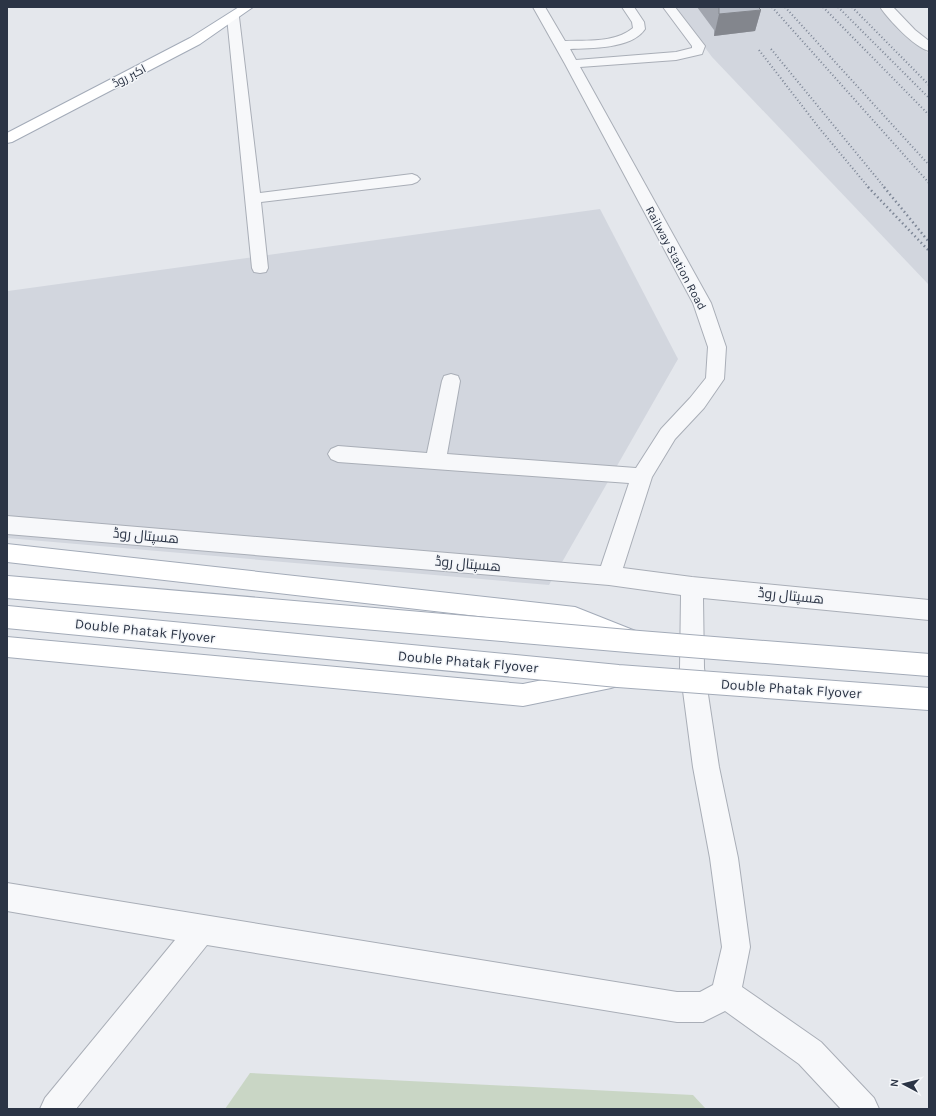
<svg xmlns="http://www.w3.org/2000/svg" width="936" height="1116" viewBox="0 0 936 1116" font-family="Karla,Cairo,sans-serif">
  <style>
    .built { fill: #d2d6de }
    .green { fill: #c9d6c5 }
    .lines { fill: none; stroke-linecap: round; stroke-linejoin: round }
    .minor-casing { stroke: #a9aeb7; stroke-width: 2 }
    .major-casing { stroke: #a3abb8; stroke-width: 2 }
    .minor { fill: #f7f8fa; fill-rule: evenodd }
    .major { fill: #fff; fill-rule: evenodd }
    .rail-far1 { stroke: #7d8696; stroke-width: 2; stroke-dasharray: 1 2.5; stroke-linecap: butt }
    .rail { stroke: #7d8696; stroke-width: 2.5; stroke-dasharray: 1.5 3; stroke-linecap: butt }
    .major-bridge-casing { stroke: #a3abb8; stroke-width: 24; stroke-linecap: butt }
    .major-bridge { stroke: #fff; stroke-width: 22 }
    .wall { fill: #a1a5ae }
    .shaded-wall { fill: #83868d }
    .building { fill: #bbc0ca; stroke: #83868d }
    .labels { text-anchor: middle; dominant-baseline: central; stroke-width: 3; stroke-linejoin: round; paint-order: stroke }
    .far-street-label { font-size: 12px; fill: #2b3445; stroke: #f4f6f9 }
    .street-label { font-size: 14px; fill: #2b3445; stroke: #f4f6f9 }
  </style>
  <rect width="100%" height="100%" fill="#e4e7ec"/>
  <g class="built">
    <polygon points="675,7 878,7 929,54 929,285 712,57"/>
    <polygon points="600,209 678,359 549,585 7,538 8,291"/>
  </g>
  <polygon class="green" points="250,1073 693,1095 706,1109 225,1109"/>
  <g class="lines">
    <g class="minor-casing">
      <g id="minor">
        <path d="M533,7H545L565,41C587,40 615,43 633,28L632,22L622,7H634L644,22L645,29C632,49 591,48 570,49L576,60L676,52L692,48V46L663,7H675L705,46L702,54L676,60L580,67L711,303L726,347L724,379L704,408L675,439L652,477L623,568L692,577L929,600V620L703,598L704,668L719,767L738,858L750,947L742,987L821,1042L874,1098L879,1109H841L799,1064L725,1011L703,1022H677L207,945L76,1109H40L45,1098L175,940L7,911V883L677,992H700L713,985L722,947L710,858L693,767L680,668L681,595L609,585L7,534V516L601,566L629,483L338,462L331,459L328,454L331,449L338,446L427,453L442,381L444,376L451,374L458,376L460,381L447,454L636,468L661,429L690,398L706,378L708,347L693,303L565,64Z"/>
        <path d="M880,7H893L915,30L929,41V51C914,47 889,20 880,7Z"/>
        <polygon points="233,13 237,14 239,17 260,193 412,174 417,176 420,179 417,182 412,184 261,202 268,268 266,272 260,273 254,272 252,268 227,17 229,14"/>
      </g>
    </g>
    <g class="major-casing">
      <g id="major">
        <polygon points="239,7 253,7 200,44 12,142 7,143 7,133 190,38"/>
        <polygon points="7,544 575,607 638,632 642,639 638,646 630,649 574,627 7,562"/>
        <polygon points="7,637 523,684 611,666 620,669 623,677 620,685 611,688 523,706 7,657"/>
      </g>
    </g>
    <use href="#minor" class="minor"/>
    <use href="#major" class="major"/>
    <g class="rail-far1">
      <polyline points="772,7 929,183"/>
      <polyline points="785,7 929,165"/>
      <polyline points="823,7 929,115"/>
      <polyline points="838,7 929,98"/>
      <polyline points="852,7 929,85"/>
      <polyline points="771,49 885,188"/>
      <polyline points="759,50 820,129 869,188"/>
    </g>
    <g class="rail">
      <polyline points="868,187 929,251"/>
      <polyline points="884,187 929,242"/>
    </g>
    <g class="major-bridge-casing">
      <g id="major-bridge">
        <polyline points="7,587 639,642 929,665"/>
        <polyline points="7,617 618,676 929,699"/>
      </g>
    </g>
    <use href="#major-bridge" class="major-bridge"/>
  </g>
  <polygon class="wall" points="697,7 758,7 761,10 755,31 714,36 714,30"/>
  <polygon class="shaded-wall" points="761,10 755,31 714,36 719,14"/>
  <polygon class="building" points="718,7 758,7 761,10 719,14 719,8"/>
  <g class="labels">
    <g class="far-street-label">
      <text transform="translate(129 76) rotate(-27)">اکبر روڈ</text>
      <text transform="translate(676 258) rotate(62)">Railway Station Road</text>
    </g>
    <g class="street-label">
      <text transform="translate(146 536) rotate(5)">ھسپتال روڈ</text>
      <text transform="translate(468 564) rotate(5)">ھسپتال روڈ</text>
      <text transform="translate(791 596) rotate(6)">ھسپتال روڈ</text>
      <text transform="translate(145 631) rotate(6)">Double Phatak Flyover</text>
      <text transform="translate(468 662) rotate(5)">Double Phatak Flyover</text>
      <text transform="translate(791 689) rotate(4)">Double Phatak Flyover</text>
    </g>
  </g>
  <rect width="936" height="1116" fill="none" stroke="#2b3445" stroke-width="16"/>
  <g transform="translate(904 1084) rotate(277)" stroke="#f4f6f9" stroke-width="3" paint-order="stroke">
  <path d="M0-3L7 15L0 10L-7 15Z" fill="#2b3445"/>
  <text y="-6" font-size="11" font-weight="bold" text-anchor="middle" fill="#2b3445">N</text>
  </g>
</svg>
